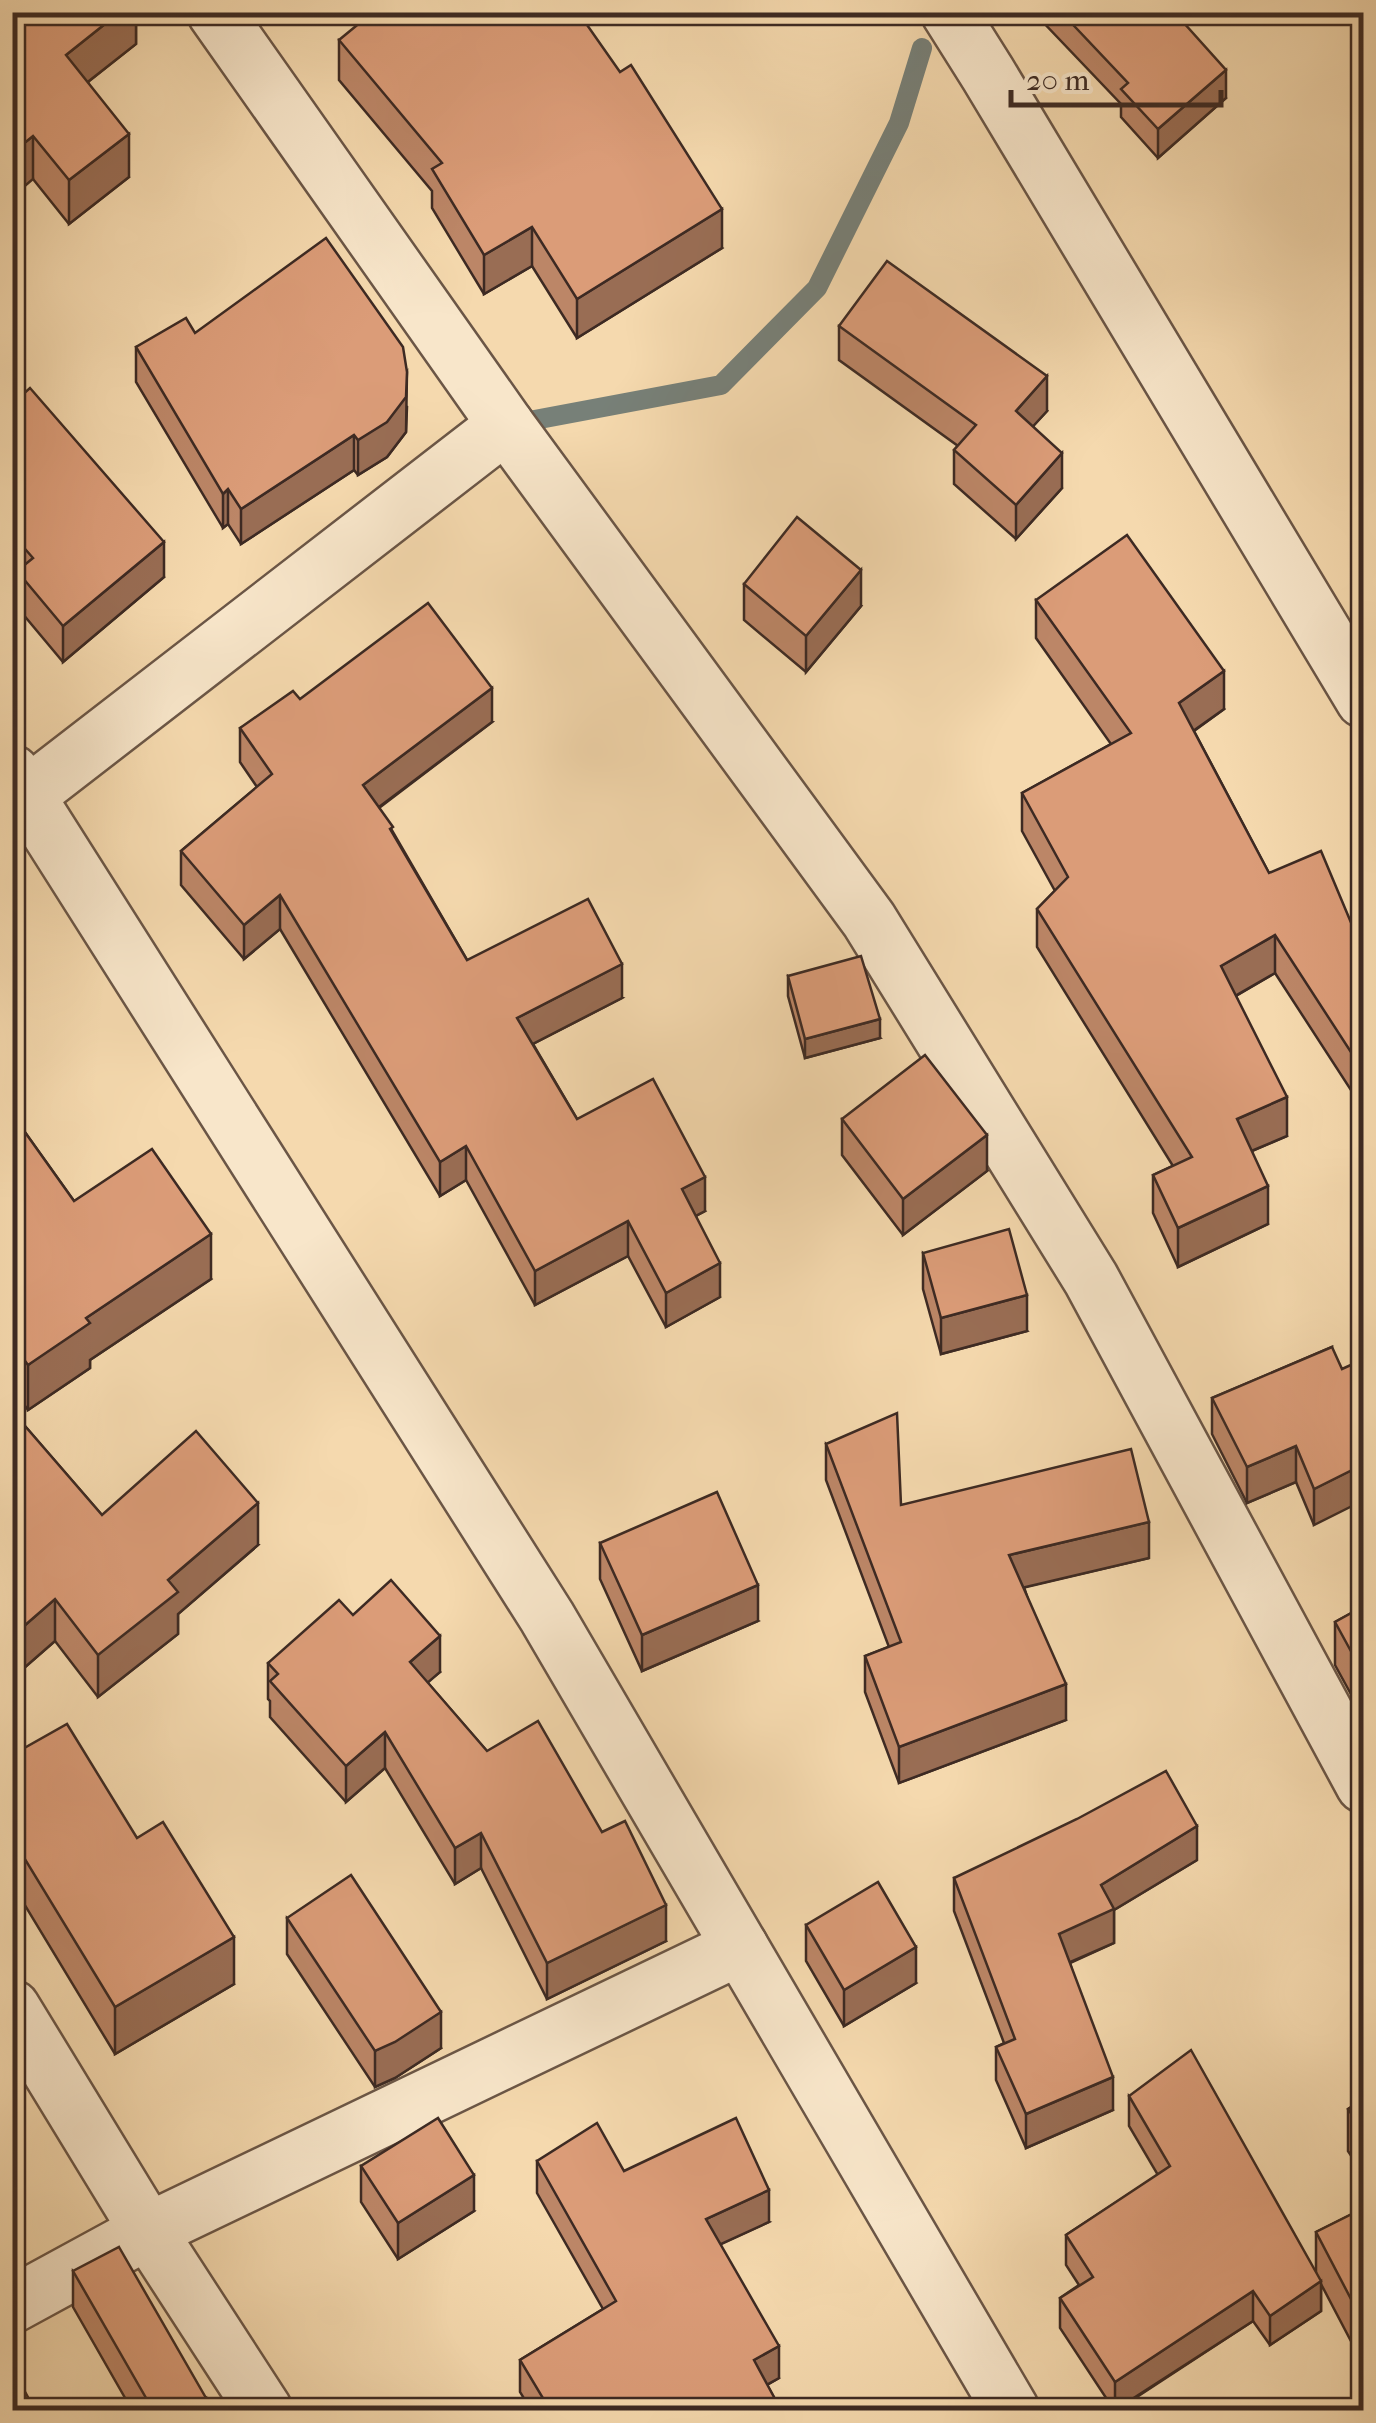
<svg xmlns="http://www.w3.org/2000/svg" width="1376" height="2423" viewBox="0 0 1376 2423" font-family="'IM FELL French Canon',serif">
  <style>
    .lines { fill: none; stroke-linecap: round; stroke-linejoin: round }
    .stream { stroke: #778078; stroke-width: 20 }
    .minor-casing { stroke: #6b5646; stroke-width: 60 }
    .tertiary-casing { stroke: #6b5646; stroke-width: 60 }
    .minor { stroke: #f8e6ca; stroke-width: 55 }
    .tertiary { stroke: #f8e6ca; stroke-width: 55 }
    .wall { fill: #bc8667; stroke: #3d2a23; stroke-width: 2.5 }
    .shaded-wall { fill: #996d54; stroke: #3d2a23; stroke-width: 2.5 }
    .building { fill: #db9c78; stroke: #3d2a23; stroke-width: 2.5 }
  </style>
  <rect width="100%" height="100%" fill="#f5d9ae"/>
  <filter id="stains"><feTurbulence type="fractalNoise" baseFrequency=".002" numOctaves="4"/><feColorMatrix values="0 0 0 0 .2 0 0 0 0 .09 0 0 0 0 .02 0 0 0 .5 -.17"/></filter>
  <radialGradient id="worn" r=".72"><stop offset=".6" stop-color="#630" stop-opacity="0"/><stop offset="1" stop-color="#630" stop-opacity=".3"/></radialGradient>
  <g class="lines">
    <polyline class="stream" points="513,424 721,385 817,288 899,123 922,48"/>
    <g class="minor-casing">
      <g id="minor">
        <polyline points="215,12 506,425 869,920 1091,1279 1364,1785"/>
        <polyline points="949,12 988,74 1364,700"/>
        <polyline points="12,773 547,1617 1011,2410"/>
        <polyline points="12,807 506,425"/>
        <polyline points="12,2305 148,2231 740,1947"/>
      </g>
    </g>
    <g class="tertiary-casing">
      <polyline id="tertiary" points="12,2008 148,2231 264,2410"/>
    </g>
    <use href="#minor" class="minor"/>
    <use href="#tertiary" class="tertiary"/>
  </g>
  <g class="wall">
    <polygon points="12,12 136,12 136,44 88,82 129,177 69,224 33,179"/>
    <polygon points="1041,12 1174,12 1226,98 1158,158 1121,117 1121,104 1041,20"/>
    <polygon points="339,40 722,248 577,338 532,266 484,294 432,208 432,191 339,80"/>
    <polygon points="839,326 1047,411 1033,426 1062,488 1016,539 954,484 954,450 958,446 839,360"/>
    <polygon points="195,333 407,407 406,432 387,457 358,475 354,470 241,544 228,524 223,528 136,382 136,347"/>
    <polygon points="12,404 164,577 63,662 17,607 17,576 12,570"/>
    <polygon points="744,584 861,606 806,672 744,620"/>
    <polygon points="1036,600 1224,709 1194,731 1269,873 1360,944 1364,942 1360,1104 1275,973 1236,996 1287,1136 1252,1151 1268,1224 1178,1267 1153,1213 1153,1175 1173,1166 1037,947 1037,909 1055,891 1022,831 1022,793 1111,744 1036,638"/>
    <polygon points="300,699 492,722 379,808 467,960 622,998 533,1044 577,1119 705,1211 696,1216 720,1297 666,1327 628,1256 535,1305 466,1180 440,1196 280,929 244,959 181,885 181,851 257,787 240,762 240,728"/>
    <polygon points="788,976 880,1038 805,1058 788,996"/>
    <polygon points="12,1114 74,1201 211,1279 90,1360 90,1368 28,1410 12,1388"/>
    <polygon points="842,1119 987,1171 903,1235 842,1155"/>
    <polygon points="923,1253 1027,1331 941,1354 923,1289"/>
    <polygon points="1332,1347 1314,1525 1296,1482 1247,1503 1212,1434 1212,1398"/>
    <polygon points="12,1411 102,1515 258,1545 178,1614 178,1634 98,1697 55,1641 16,1675 12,1671"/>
    <polygon points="826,1444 901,1505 1149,1558 1024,1587 1066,1720 899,1783 865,1692 865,1656 889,1647 826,1480"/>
    <polygon points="600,1543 758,1621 642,1671 600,1579"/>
    <polygon points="1364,1606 1364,1718 1335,1665 1335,1622"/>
    <polygon points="353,1615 440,1672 427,1682 487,1751 666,1941 547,1999 481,1868 455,1884 385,1768 346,1802 270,1717 270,1701 268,1699 268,1663"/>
    <polygon points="12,1755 137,1838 234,1984 115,2054 12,1884"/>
    <polygon points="1197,1860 1114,1910 1114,1943 1070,1963 1113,2110 1026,2148 996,2080 996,2047 1004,2043 954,1911 954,1878"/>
    <polygon points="287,1918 441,2048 395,2078 375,2087 287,1954"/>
    <polygon points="806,1925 916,1983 844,2026 806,1961"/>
    <polygon points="1129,2096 1316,2273 1316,2232 1364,2208 1364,2366 1321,2284 1321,2311 1270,2345 1253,2321 1117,2410 1114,2410 1060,2328 1060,2298 1079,2285 1066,2265 1066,2235 1158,2175 1129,2126"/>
    <polygon points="1364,2099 1364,2175 1348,2151 1348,2109"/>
    <polygon points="537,2161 624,2171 769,2222 720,2244 779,2378 767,2385 781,2410 531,2410 520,2392 520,2360 603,2309 537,2193"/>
    <polygon points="361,2166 474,2211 398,2259 361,2202"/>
    <polygon points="73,2271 206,2410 132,2410 73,2307"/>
  </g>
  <g class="shaded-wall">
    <polygon points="120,12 136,12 136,44 66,99 66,55"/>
    <polygon points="1226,70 1226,98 1158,158 1158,129"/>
    <polygon points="129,134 129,177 69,224 69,180"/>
    <polygon points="33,136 33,179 12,197 12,153"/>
    <polygon points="722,209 722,248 577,338 577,299"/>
    <polygon points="532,227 532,266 484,294 484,255"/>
    <polygon points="407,372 406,432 387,457 358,475 358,440"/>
    <polygon points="1047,376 1047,411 1016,445 1016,411"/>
    <polygon points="354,435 354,470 241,544 241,509"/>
    <polygon points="1062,453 1062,488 1016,539 1016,505"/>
    <polygon points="228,489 228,524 223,528 223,494"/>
    <polygon points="164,542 164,577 63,662 63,626"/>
    <polygon points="861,570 861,606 806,672 806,636"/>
    <polygon points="1224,671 1224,709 1179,741 1179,703"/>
    <polygon points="492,688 492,722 363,819 363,785"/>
    <polygon points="280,895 280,929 244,959 244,925"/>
    <polygon points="1275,935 1275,973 1221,1004 1221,966"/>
    <polygon points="622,964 622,998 517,1052 517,1018"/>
    <polygon points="880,1019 880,1038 805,1058 805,1039"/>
    <polygon points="1364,1065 1364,1103 1360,1104 1360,1066"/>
    <polygon points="1287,1097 1287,1136 1237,1157 1237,1119"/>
    <polygon points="987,1135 987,1171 903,1235 903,1199"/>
    <polygon points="466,1146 466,1180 440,1196 440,1162"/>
    <polygon points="705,1177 705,1211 682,1223 682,1189"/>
    <polygon points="1268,1186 1268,1224 1178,1267 1178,1228"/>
    <polygon points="628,1221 628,1256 535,1305 535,1271"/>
    <polygon points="211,1234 211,1279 90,1360 90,1368 28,1410 28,1365 86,1318"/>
    <polygon points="720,1263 720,1297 666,1327 666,1293"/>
    <polygon points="1027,1295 1027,1331 941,1354 941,1318"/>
    <polygon points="1296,1446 1296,1482 1247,1503 1247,1467"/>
    <polygon points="1364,1464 1364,1500 1314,1525 1314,1489"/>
    <polygon points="258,1503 258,1545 178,1614 178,1634 98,1697 98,1655 168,1580"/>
    <polygon points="1149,1522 1149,1558 1009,1591 1009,1555"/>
    <polygon points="758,1585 758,1621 642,1671 642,1635"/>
    <polygon points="55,1599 55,1641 16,1675 16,1633"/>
    <polygon points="440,1636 440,1672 410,1698 410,1662"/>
    <polygon points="1066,1684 1066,1720 899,1783 899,1747"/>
    <polygon points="385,1732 385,1768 346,1802 346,1766"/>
    <polygon points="1197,1826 1197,1860 1114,1910 1114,1943 1059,1967 1059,1934 1101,1885"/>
    <polygon points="481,1833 481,1868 455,1884 455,1848"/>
    <polygon points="666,1905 666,1941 547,1999 547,1963"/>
    <polygon points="234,1937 234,1984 115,2054 115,2007"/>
    <polygon points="916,1947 916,1983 844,2026 844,1990"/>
    <polygon points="441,2012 441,2048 395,2078 375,2087 375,2051"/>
    <polygon points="1113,2077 1113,2110 1026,2148 1026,2114"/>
    <polygon points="474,2175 474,2211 398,2259 398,2223"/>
    <polygon points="769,2190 769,2222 706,2251 706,2219"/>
    <polygon points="1321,2281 1321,2311 1270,2345 1270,2316"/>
    <polygon points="1253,2291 1253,2321 1115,2410 1115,2382"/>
    <polygon points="779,2346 779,2378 754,2392 754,2360"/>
    <polygon points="206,2398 206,2410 185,2410"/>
  </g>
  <g class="building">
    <polygon points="12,12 120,12 66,55 129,134 69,180 33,136 12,153"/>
    <polygon points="373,12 578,12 620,72 631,65 722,209 577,299 532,227 484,255 432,169 442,163 339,40"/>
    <polygon points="1061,12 1174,12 1226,70 1158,129 1121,89 1128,83"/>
    <polygon points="326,238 403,347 407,372 406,397 387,422 358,440 354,435 241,509 228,489 223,494 136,347 186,318 195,333"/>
    <polygon points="887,261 1047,376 1016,411 1062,453 1016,505 954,450 976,425 839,326"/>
    <polygon points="30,388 164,542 63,626 17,571 33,558 12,534 12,404"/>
    <polygon points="797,517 861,570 806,636 744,584"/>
    <polygon points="1127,535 1224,671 1179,703 1269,873 1321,851 1360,944 1364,942 1364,1065 1360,1066 1275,935 1221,966 1287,1097 1237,1119 1268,1186 1178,1228 1153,1175 1192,1157 1037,909 1068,877 1022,793 1131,733 1036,600"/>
    <polygon points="428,603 492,688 363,785 393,827 390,829 467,960 588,899 622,964 517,1018 577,1119 653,1079 705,1177 682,1189 720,1263 666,1293 628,1221 535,1271 466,1146 440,1162 280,895 244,925 181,851 272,774 240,728 293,691 300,699"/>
    <polygon points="861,956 880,1019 805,1039 788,976"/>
    <polygon points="925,1055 987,1135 903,1199 842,1119"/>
    <polygon points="12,1114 74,1201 152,1149 211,1234 86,1318 90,1323 28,1365 12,1343"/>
    <polygon points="1009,1229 1027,1295 941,1318 923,1253"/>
    <polygon points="1332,1347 1342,1369 1364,1359 1364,1464 1314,1489 1296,1446 1247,1467 1212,1398"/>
    <polygon points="12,1411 102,1515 196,1431 258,1503 168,1580 178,1592 98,1655 55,1599 16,1633 12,1629"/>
    <polygon points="897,1413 901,1505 1131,1449 1149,1522 1009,1555 1066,1684 899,1747 865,1656 901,1642 826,1444"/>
    <polygon points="717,1492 758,1585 642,1635 600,1543"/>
    <polygon points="391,1580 440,1636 410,1662 487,1751 538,1721 602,1832 625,1821 666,1905 547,1963 481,1833 455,1848 385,1732 346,1766 270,1681 278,1674 268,1663 339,1600 353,1615"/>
    <polygon points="1364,1606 1364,1675 1335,1622"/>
    <polygon points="67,1724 137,1838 163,1822 234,1937 115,2007 12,1838 12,1755"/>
    <polygon points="1166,1771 1197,1826 1101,1885 1114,1909 1059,1934 1113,2077 1026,2114 996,2047 1015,2039 954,1878 1077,1819"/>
    <polygon points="351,1875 441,2012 395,2042 375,2051 287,1918"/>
    <polygon points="878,1882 916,1947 844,1990 806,1925"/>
    <polygon points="1191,2050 1321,2281 1270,2316 1253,2291 1115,2382 1060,2298 1093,2277 1066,2235 1170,2166 1129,2096"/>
    <polygon points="1364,2099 1364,2132 1348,2109"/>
    <polygon points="438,2118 474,2175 398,2223 361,2166"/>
    <polygon points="736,2118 769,2190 706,2219 779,2346 754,2360 781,2410 550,2410 520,2360 616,2301 537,2161 597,2123 624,2171"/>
    <polygon points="1364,2208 1364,2324 1316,2232"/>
    <polygon points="119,2247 206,2398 185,2410 153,2410 73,2271"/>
    <polygon points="12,2368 35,2410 12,2410"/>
  </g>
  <rect width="1376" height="2423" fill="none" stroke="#f5d9ae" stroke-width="50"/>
  <rect x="15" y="15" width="1346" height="2393" fill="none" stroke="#3d2a23" stroke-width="5"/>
  <rect x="25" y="25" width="1326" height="2373" fill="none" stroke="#3d2a23" stroke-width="2.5"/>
  <path d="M1011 90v15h210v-15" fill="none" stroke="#3d2a23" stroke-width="5"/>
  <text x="1026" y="90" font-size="30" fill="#3d2a23" stroke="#f8e6ca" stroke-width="8" paint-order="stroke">20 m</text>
  <rect width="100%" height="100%" filter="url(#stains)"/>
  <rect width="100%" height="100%" fill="url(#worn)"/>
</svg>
